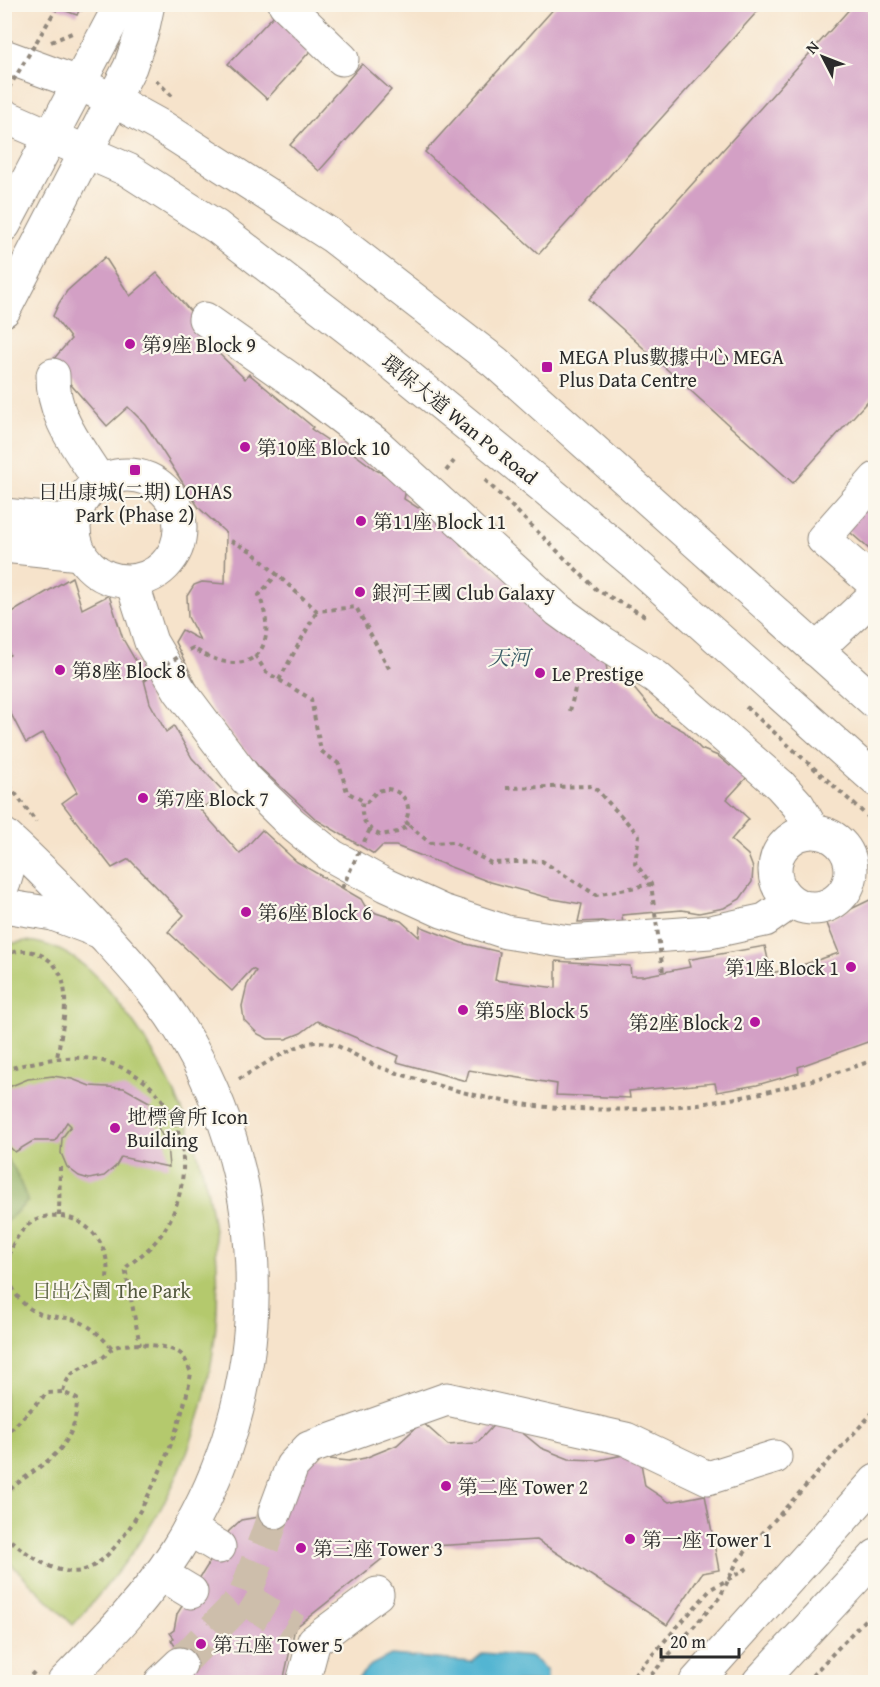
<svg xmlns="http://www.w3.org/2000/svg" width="880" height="1687" viewBox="0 0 880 1687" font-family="'Gentium Book Plus','Noto Serif TC',serif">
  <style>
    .green { fill: #b4c96d; stroke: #707a4c; stroke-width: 1.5 }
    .forest { fill: #8fad60; stroke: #5d6c46; stroke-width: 1.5 }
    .water { fill: #53b5d2; stroke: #3f707e; stroke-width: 1.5 }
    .building { fill: #d3a0c5 }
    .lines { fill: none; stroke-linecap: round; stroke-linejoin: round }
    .minor-tunnel { stroke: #cdbeab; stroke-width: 33; stroke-dasharray: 33 16; stroke-linecap: butt }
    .minor-casing { stroke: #90877b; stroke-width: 35 }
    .major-casing { stroke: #90877b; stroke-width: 35 }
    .path { stroke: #90877b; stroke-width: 4; stroke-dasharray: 4.5 4.5; stroke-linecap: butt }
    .minor { stroke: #fff; stroke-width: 33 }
    .major { stroke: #fff; stroke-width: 33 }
    .path-bridge { stroke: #90877b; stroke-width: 4; stroke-dasharray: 4.5 4.5; stroke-linecap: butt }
    .poi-dot { fill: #b5179e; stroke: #fbf7ec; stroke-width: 2 }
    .labels { text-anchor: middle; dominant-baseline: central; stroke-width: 4.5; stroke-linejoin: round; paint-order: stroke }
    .poi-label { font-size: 20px; fill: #2b2b2b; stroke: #fbf7ec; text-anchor: start }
    .street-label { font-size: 20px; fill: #2b2b2b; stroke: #fbf7ec }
    .park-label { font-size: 20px; fill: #545a3f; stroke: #fbf7ec }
    .water-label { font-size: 21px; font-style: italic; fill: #395b65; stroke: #fbf7ec }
  </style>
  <rect width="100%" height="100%" fill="#fbf7ec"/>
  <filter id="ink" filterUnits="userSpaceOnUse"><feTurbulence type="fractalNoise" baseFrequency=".0167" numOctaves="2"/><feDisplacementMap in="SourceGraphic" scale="12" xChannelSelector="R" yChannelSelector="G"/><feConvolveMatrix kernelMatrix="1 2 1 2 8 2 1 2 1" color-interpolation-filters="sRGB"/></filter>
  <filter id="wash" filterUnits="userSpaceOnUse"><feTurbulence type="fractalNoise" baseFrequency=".008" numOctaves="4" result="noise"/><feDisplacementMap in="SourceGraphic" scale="24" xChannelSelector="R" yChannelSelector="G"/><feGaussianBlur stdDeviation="1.35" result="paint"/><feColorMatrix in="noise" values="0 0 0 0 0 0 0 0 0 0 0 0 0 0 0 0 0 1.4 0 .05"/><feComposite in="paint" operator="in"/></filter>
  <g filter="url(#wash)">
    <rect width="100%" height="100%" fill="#f6e3cb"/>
    <path class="green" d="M26,941C79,945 111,991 139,1031C233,1169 243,1349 167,1497C142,1545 108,1585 73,1625L5,1558L4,945Z"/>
    <polygon class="forest" points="5,1156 15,1170 28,1201 5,1223"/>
    <polygon class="water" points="483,1653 532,1657 547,1671 547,1682 354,1682 371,1665 391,1655 472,1662"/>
    <g id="blocks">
      <g class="building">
        <polygon points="47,4 82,4 77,15"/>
        <polygon points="558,4 764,4 539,254 425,152"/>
        <polygon points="854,4 861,4 876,18 876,392 793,483 589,299"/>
        <polygon points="275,14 312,49 267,99 228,64"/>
        <polygon points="362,64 391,90 319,171 290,145"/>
        <polygon points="105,257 130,296 157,273 211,335 206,341 245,379 249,374 313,427 311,429 338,447 341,444 376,470 407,486 404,499 418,508 428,503 462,546 603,650 607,670 632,686 658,717 684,731 701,749 718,756 730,766 734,761 749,775 727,799 749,819 731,840 748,855 753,868 752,882 740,899 724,908 699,913 682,910 622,915 623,925 602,921 578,922 582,904 553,899 487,881 396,846 382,846 374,854 317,820 258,766 219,720 196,684 175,642 182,630 200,640 188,617 187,596 194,585 202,582 225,584 226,533 199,508 145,424 128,407 107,426 51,362 71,339 53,316 59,303 67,291"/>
        <polygon points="876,492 876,555 844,527"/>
        <polygon points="72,577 82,609 109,595 123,639 142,672 150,703 166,732 174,726 192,758 225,793 200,809 240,854 262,830 297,862 361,899 365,906 376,913 401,921 419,937 420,926 462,943 500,952 495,980 556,988 556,961 630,966 631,976 643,976 690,967 688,960 692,959 765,946 771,973 790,969 839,953 826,921 876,897 876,1039 798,1067 799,1073 757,1085 717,1092 715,1083 629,1091 630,1098 556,1095 557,1084 469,1070 466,1081 397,1062 399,1056 317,1021 301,1033 286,1039 268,1039 258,1034 244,1020 242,1006 247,985 256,971 252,969 232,991 168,932 184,915 129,859 112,868 62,803 77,792 43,733 26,743 7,706 4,658 10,655 4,642 4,617"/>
        <polygon points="53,1076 72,1079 90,1086 124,1088 151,1103 154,1105 149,1109 154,1115 152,1116 167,1145 169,1167 121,1157 116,1166 104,1176 89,1179 79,1176 67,1167 61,1153 62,1138 71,1126 67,1122 55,1141 33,1141 15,1152 4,1142 4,1101 8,1100 4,1089 28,1079"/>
        <polygon points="502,1416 541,1448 569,1459 598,1460 639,1452 645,1486 669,1502 705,1495 719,1570 702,1573 667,1625 537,1540 396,1548 295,1628 283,1682 177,1682 181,1655 171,1640 174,1638 170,1633 174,1630 177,1614 229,1531 241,1520 265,1516 301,1456 349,1461 365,1458 397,1445 422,1422 448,1445 477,1443"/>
      </g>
    </g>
  </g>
  <g filter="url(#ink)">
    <use href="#blocks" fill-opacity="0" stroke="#90877b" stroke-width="1.5"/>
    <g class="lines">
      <g class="minor-tunnel">
        <polyline points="244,1598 295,1630"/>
        <polyline points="180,1664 244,1598 275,1512"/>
      </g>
      <g class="minor-casing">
        <g id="minor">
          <polyline points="285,4 342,59"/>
          <polyline points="4,225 121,4"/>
          <polyline points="4,310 130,67 142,32 148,4"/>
          <polyline points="205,319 303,388 375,443 559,611 603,643 656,677 780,785 798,805 813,831"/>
          <path d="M53,375C52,417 79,448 100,482"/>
          <circle cx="127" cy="528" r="53"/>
          <polyline points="876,479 823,539 876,585"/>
          <polyline points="4,515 74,522"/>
          <polyline points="4,546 80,554"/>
          <polyline points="132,582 151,642 180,691 246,779 292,824 332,856 385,885 442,911 506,932 569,942 710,932 765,920 791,902"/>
          <polyline points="816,650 876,594"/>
          <circle cx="813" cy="870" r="38"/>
          <path d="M4,835C39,866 70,899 102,933C130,964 158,994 180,1029C278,1187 276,1394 176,1551C145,1600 104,1641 64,1682"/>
          <polyline points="4,841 9,866 4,883"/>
          <polyline points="4,906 53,914 98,931"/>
          <polyline points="275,1512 292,1466 309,1448 447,1399 626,1439 708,1478 775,1457"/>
          <polyline points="189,1529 219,1547"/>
          <polyline points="161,1574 191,1592"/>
          <polyline points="161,1682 180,1664"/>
          <polyline points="303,1682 314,1641 377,1594"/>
        </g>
      </g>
      <g class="major-casing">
        <g id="major">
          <polyline points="4,56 78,83 113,100 162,127 332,236 495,362 876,703"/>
          <polyline points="4,116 128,170 217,227 362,339 546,489 632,561 876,780"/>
          <polyline points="696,1682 876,1481"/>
          <polyline points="759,1682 876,1556"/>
        </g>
      </g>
      <g class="path">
        <polyline points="71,4 85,11"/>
        <polyline points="51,42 72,33"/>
        <polyline points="156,80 174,98"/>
        <polyline points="446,471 454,461"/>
        <polyline points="485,480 597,590 647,617"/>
        <polyline points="231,541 251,551 317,611 356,607 391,672"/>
        <path d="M189,650L193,648C245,682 283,655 259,595L277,574"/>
        <polyline points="255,655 266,672 311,699 321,751 339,764 347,792 363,801"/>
        <polyline points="279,680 317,611"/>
        <polyline points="746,707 876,824"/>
        <polyline points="570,711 577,680"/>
        <polyline points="4,778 36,822"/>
        <polyline points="506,788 593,786 639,835 635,863 651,884 654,907"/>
        <path d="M387,789C403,790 414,807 405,821L409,825L398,832L380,835C365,828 359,816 363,801L367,802L377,791Z"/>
        <polyline points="409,825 430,843 453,842 491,863 542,861 596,895 651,884"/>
        <polyline points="364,842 370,829"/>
        <path d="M4,955C16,950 29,949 41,955C79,974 62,1025 57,1058"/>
        <path d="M4,1070C37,1061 69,1053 103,1061C176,1080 202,1157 169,1222C159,1242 142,1255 125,1268L140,1345"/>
        <path d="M239,1079C259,1068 295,1043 317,1042C338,1041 360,1060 379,1067C439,1087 497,1104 560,1108C674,1115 769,1098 876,1059"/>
        <polyline points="59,1216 60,1167"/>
        <polyline points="4,1238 13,1244"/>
        <path d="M107,1278C114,1219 38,1190 13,1245C0,1272 14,1307 44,1315C57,1318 68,1316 80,1322C93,1327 103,1339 112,1348"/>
        <path d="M4,1437L47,1393L63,1392L77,1399C76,1457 38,1462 4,1495"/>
        <path d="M4,1535C23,1551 55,1577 81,1571C133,1559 186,1419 191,1372C188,1367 186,1359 182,1355C171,1344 126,1341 113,1348C108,1351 105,1357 99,1360C81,1369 68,1370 63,1392"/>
        <polyline points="25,1682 36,1670"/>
        <polyline points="628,1682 711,1589 748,1568"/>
        <polyline points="645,1682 720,1597 738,1560 876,1409"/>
        <polyline points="806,1682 876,1608"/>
      </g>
      <use href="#minor" class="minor"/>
      <use href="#major" class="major"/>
      <g class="path-bridge">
        <polyline points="4,96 59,4"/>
        <polyline points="144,680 181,655"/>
        <polyline points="342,888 361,847"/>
        <polyline points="655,913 663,972"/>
      </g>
    </g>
  </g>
  <g class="poi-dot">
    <circle cx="130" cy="344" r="6"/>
    <rect x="541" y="361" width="12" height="12" rx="3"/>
    <circle cx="245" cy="447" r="6"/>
    <rect x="129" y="464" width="12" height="12" rx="3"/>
    <circle cx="361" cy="521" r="6"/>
    <circle cx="360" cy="592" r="6"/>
    <circle cx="60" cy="670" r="6"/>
    <circle cx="540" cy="673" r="6"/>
    <circle cx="143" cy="798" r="6"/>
    <circle cx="246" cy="912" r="6"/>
    <circle cx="851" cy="967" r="6"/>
    <circle cx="463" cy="1010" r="6"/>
    <circle cx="755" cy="1022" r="6"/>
    <circle cx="115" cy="1128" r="6"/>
    <circle cx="446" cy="1486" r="6"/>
    <circle cx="630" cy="1539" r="6"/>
    <circle cx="301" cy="1548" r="6"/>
    <circle cx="201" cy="1644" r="6"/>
  </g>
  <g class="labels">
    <g class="poi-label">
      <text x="142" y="344">第9座 Block 9</text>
      <text x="559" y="356">MEGA Plus數據中心 MEGA<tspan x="559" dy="23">Plus Data Centre</tspan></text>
      <text x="257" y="447">第10座 Block 10</text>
      <text x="135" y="491" text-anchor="middle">日出康城(二期) LOHAS<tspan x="135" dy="23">Park (Phase 2)</tspan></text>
      <text x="373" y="521">第11座 Block 11</text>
      <text x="372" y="592">銀河王國 Club Galaxy</text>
      <text x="72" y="670">第8座 Block 8</text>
      <text x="552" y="673">Le Prestige</text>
      <text x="155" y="798">第7座 Block 7</text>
      <text x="258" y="912">第6座 Block 6</text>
      <text x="839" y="967" text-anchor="end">第1座 Block 1</text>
      <text x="475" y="1010">第5座 Block 5</text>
      <text x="743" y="1022" text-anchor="end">第2座 Block 2</text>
      <text x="127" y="1116">地標會所 Icon<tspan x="127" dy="23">Building</tspan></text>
      <text x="458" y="1486">第二座 Tower 2</text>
      <text x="642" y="1539">第一座 Tower 1</text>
      <text x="313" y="1548">第三座 Tower 3</text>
      <text x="213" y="1644">第五座 Tower 5</text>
    </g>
    <g class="street-label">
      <text transform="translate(460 419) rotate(39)">環保大道 Wan Po Road</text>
    </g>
    <g class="park-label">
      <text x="111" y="1290">日出公園 The Park</text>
    </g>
    <g class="water-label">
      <text x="509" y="657">天河</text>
    </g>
  </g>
  <rect width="880" height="1687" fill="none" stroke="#fbf7ec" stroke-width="24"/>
  <g transform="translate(823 57) rotate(312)" stroke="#fbf7ec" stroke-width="4.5" paint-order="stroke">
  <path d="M0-4.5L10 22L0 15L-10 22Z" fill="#2b2b2b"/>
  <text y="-9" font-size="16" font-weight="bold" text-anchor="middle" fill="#2b2b2b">N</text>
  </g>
  <path d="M661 1648v9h78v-9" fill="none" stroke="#2b2b2b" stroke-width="3"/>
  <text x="670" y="1648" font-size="18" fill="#2b2b2b" stroke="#fbf7ec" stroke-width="4.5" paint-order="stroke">20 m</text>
</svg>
